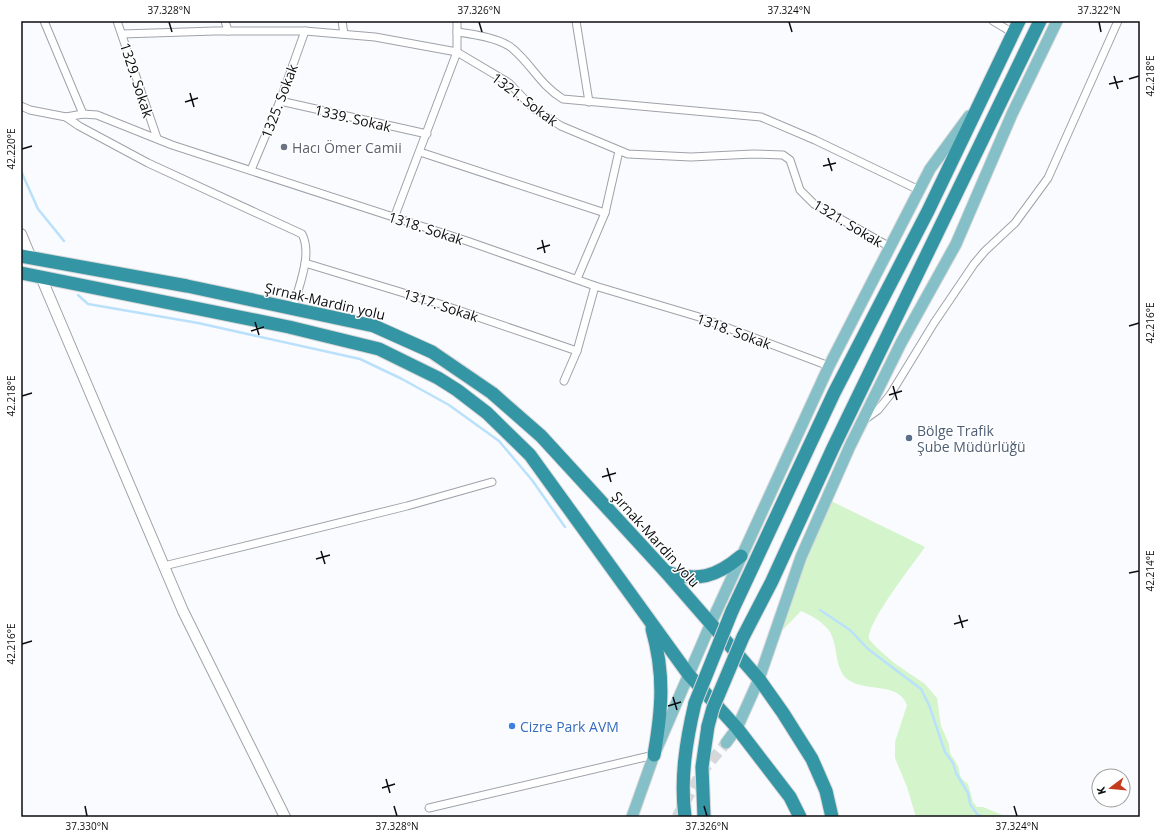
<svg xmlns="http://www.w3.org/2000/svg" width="1161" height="838" viewBox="0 0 1161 838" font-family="'Open Sans',sans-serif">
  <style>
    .green { fill: #d4f4cb }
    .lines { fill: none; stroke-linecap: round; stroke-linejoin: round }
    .stream { stroke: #bae1fc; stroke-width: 2.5 }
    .primary-tunnel { stroke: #d6d7da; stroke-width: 11; stroke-dasharray: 11 5.5; stroke-linecap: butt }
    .street-casing { stroke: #9fa2aa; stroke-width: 9 }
    .secondary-casing { stroke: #9fa2aa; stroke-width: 12 }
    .primary-casing { stroke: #d8d8d9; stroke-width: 13 }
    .highway-casing { stroke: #d8d8d9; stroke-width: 15 }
    .street { stroke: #fff; stroke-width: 7 }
    .secondary { stroke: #fff; stroke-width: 10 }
    .primary { stroke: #85c0c8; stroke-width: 11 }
    .highway { stroke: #3496a4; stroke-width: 13 }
    .highway-bridge-casing { stroke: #d8d8d9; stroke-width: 15; stroke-linecap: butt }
    .highway-bridge { stroke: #3496a4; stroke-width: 13 }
    .ticks { fill: none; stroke: #0c0d10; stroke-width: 1.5 }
    .worship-dot { fill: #6b7280; stroke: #fff; stroke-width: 1.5 }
    .service-dot { fill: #5c6f8a; stroke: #fff; stroke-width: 1.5 }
    .shop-dot { fill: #3f7fe0; stroke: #fff; stroke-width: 1.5 }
    .labels { text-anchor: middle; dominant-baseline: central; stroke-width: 3; stroke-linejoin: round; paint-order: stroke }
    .street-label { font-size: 14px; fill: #0c0d10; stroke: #fff }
    .worship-label { font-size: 14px; fill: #5b616d; stroke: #fff; text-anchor: start }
    .service-label { font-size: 14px; fill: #4e5e75; stroke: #fff; text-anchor: start }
    .shop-label { font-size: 14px; fill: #366cbe; stroke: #fff; text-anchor: start }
    .neatline { fill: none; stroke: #0c0d10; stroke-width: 1.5 }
    .ticks-label { font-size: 10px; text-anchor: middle; fill: #0c0d10 }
  </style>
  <rect width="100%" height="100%" fill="#fafbfe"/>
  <path class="green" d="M827,499L925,547C914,563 867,622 869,639L875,646L894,663L925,684L937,698L941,726L949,744L950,753L958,766L961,778L968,784L973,802L977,807H983L1007,817H916L907,787L895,758V742L907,705C898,682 868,692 850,681C832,670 840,642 827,628C820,620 810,615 801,611L772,641Z"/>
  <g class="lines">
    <g class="stream">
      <polyline points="21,171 38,209 64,241"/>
      <polyline points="78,295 88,304 198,323 360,359 402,379 449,405 499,441 532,480 565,527"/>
      <polyline points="820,610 850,630 868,649 921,689 929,705 945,752 953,763 956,773 968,793 970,804 977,814 983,817"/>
    </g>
    <polyline class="primary-tunnel" points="677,817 701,773 726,743"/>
    <g class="street-casing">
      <g id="street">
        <polyline points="44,21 83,114"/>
        <polyline points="117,21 157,138"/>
        <polyline points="225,21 228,31"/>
        <polyline points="342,21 344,34"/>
        <polyline points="576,21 589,102"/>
        <polyline points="993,21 1013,33"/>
        <path d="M457,32C473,34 501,38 513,49C532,65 540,85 563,99L761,117L815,140L919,190"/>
        <polyline points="122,34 215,31 305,31 375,37 457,52 509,83 533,108 561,126 628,154 691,157 753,154 783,155 790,160 800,190 814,204 890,247"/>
        <polyline points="280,101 427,134"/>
        <polyline points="21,106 30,110 66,117 83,114 97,115 172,145 467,241 595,286 699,317 829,366"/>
        <path d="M66,117L79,126L148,163L302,234C313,255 298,287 293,309"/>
        <polyline points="420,152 605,213"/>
        <polyline points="251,170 280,101 305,31"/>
        <polyline points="394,218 457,52 457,21"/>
        <polyline points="305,263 440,304 577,351"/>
        <polyline points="577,279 605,213 619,151"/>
        <polyline points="564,381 577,351 595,286"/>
        <polyline points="864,420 878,410 890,395 934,323 974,264 985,251 1015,223 1048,178 1118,21"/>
        <polyline points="164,566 407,506 492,482"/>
        <polyline points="429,808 654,755"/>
      </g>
    </g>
    <g class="secondary-casing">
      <g id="secondary">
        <polyline points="21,234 31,258"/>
        <polyline points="41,277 183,611 285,817"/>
      </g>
    </g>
    <g class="primary-casing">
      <g id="primary">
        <polyline points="726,743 737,728 759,679 801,557 850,446 901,343 956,244 1012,114 1057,21"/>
        <polyline points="632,817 654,755 711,623 829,366 930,169 969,116"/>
      </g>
    </g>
    <g class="highway-casing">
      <g id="highway">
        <polyline points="21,256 187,286 374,326 432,352 492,393 541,436 665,571 759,679 783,713 812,759 826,791 832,817"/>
        <polyline points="21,273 289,327 379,349 438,378 457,390 487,413 530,455 689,675 737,728 790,797 800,817"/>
        <path d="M666,572C698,582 716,577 741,556"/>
        <polyline points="732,611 834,393 928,211 1019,21"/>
        <path d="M652,629C665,674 662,710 654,755"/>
        <polyline points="743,637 772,581 833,448 1040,21"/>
        <path d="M685,817C680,779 686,741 695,703"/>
        <polyline points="704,817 702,767 708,726"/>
      </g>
    </g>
    <use href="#street" class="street"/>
    <use href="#secondary" class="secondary"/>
    <use href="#primary" class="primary"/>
    <use href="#highway" class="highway"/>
    <g class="highway-bridge-casing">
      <g id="highway-bridge">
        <polyline points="695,703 732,611"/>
        <polyline points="708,726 713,708 743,637"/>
      </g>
    </g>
    <use href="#highway-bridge" class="highway-bridge"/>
  </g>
  <path class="ticks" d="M169,22L172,32M479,22L482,32M789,22L792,32M1099,22L1101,32M1114,76L1118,89M1129,79L1139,76M1109,84L1123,81M190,93L194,107M185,102L198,98M22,149L32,146M828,158L832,171M823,166L836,163M542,240L545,253M537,249L550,245M255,322L259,335M1129,326L1139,323M251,331L264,327M893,386L897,400M889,395L902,391M22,396L32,393M607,468L611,482M602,477L616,473M321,551L325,564M316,559L330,555M1129,573L1139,571M959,615L963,628M954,624L968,620M22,644L32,641M673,697L677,710M668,706L681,702M386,779L390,793M382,788L395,784M85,806L87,816M394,806L397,816M704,806L707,816M1014,806L1017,816"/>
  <circle class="worship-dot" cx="284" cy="147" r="4"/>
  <circle class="service-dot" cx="909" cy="438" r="4"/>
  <circle class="shop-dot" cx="512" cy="726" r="4"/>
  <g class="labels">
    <g class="street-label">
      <text transform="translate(137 80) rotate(72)">1329. Sokak</text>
      <text transform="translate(525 99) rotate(37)">1321. Sokak</text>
      <text transform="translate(279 101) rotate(-69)">1325. Sokak</text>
      <text transform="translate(353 118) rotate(13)">1339. Sokak</text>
      <text transform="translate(848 223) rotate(31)">1321. Sokak</text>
      <text transform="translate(426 228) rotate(18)">1318. Sokak</text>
      <text transform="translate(325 301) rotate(13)">Şırnak-Mardin yolu</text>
      <text transform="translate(441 305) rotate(18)">1317. Sokak</text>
      <text transform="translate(734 331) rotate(20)">1318. Sokak</text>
      <text transform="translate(656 539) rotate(48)">Şırnak-Mardin yolu</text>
    </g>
    <g class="worship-label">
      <text x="292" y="147">Hacı Ömer Camii</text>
    </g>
    <g class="service-label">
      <text x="917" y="430">Bölge Trafik<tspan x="917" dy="16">Şube Müdürlüğü</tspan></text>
    </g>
    <g class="shop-label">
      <text x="520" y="726">Cizre Park AVM</text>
    </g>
  </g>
  <rect width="1161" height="838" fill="none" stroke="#ffffff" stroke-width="44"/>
  <g transform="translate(1111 788) rotate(254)"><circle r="19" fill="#ffffff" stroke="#9e9e9f"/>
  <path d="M0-3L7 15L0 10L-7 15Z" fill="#c43a1d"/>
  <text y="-6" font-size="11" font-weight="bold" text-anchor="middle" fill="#0c0d10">K</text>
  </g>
  <rect x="22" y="22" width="1117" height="794" class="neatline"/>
  <g class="ticks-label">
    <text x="169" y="14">37.328°N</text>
    <text x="479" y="14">37.326°N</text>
    <text x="789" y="14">37.324°N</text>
    <text x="1099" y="14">37.322°N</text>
    <text transform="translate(1150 76) rotate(-90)" y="4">42.218°E</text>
    <text transform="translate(11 149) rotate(-90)" y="4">42.220°E</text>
    <text transform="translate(1150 323) rotate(-90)" y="4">42.216°E</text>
    <text transform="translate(11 396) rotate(-90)" y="4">42.218°E</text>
    <text transform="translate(1150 571) rotate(-90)" y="4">42.214°E</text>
    <text transform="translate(11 644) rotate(-90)" y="4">42.216°E</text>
    <text x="87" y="830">37.330°N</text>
    <text x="397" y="830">37.328°N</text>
    <text x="707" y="830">37.326°N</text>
    <text x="1017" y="830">37.324°N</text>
  </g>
</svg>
